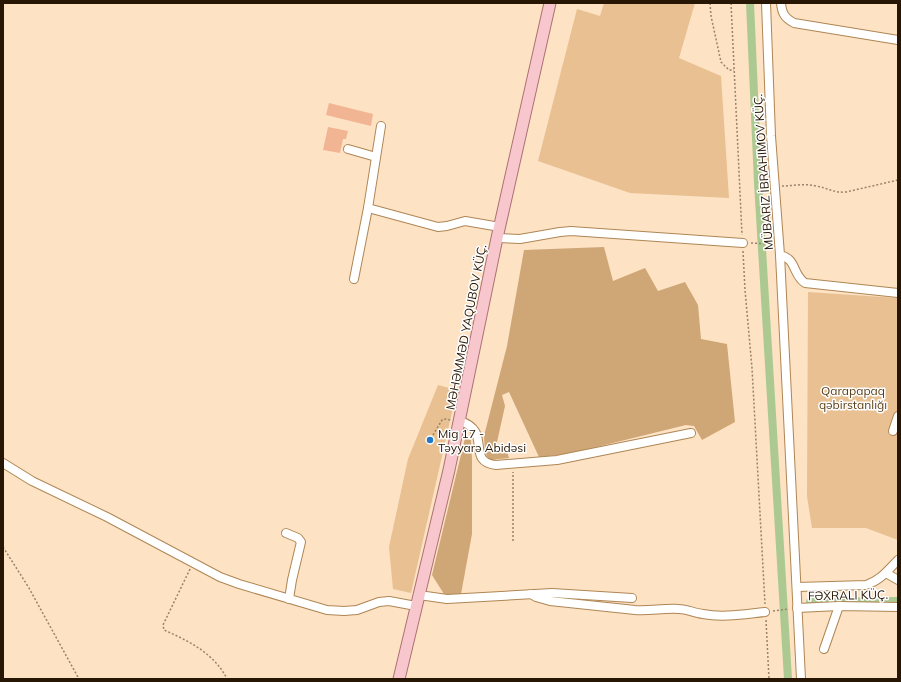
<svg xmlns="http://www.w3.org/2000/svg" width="901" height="682" viewBox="0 0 901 682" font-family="Mulish,sans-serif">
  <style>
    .green { fill: #e8c092 }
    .forest { fill: #cfa676 }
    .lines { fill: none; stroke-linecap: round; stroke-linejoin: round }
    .canal { stroke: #acc992; stroke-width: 8 }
    .building { fill: #f1b593 }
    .minor-casing { stroke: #af8654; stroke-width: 10 }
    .major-casing { stroke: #ac7172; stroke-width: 13 }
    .path { stroke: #99836a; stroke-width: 1.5; stroke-dasharray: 2 2; stroke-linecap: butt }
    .minor { stroke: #fff; stroke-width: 8 }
    .major { stroke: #f8c7ce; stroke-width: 11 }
    .poi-dot { fill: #2278c6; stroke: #fff; stroke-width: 1.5 }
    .labels { text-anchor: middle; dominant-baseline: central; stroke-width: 3; stroke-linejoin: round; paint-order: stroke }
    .street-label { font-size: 12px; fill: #261603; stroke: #fff }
    .park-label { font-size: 12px; fill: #5b3e18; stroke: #fff }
    .poi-label { font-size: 12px; fill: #261603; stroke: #fff; text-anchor: start }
  </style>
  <rect width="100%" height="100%" fill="#fde2c4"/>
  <g class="green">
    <polygon points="604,3 695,3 679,58 721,76 729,198 630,193 538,161 577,9 600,16"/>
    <polygon points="808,292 898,298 898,540 866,528 812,528 807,496"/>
    <polygon points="438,385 457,390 411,593 393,589 389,547 408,459"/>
  </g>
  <g class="forest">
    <polygon points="604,247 613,281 645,268 658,291 685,282 698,305 701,339 727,344 735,422 702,440 694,426 686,425 568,454 539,457 509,392 502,395 505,406 495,451 507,451 509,458 489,460 485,452 484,436 507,346 524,250"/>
    <polygon points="465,438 471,440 472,460 472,534 461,594 444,594 432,575"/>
  </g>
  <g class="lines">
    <g class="canal">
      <polyline points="750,3 758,183 788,679"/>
      <polyline points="810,602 898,601"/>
    </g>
  </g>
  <g class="building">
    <polygon points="329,103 373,114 371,126 326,115"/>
    <polygon points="328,127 348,131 346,139 343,139 340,153 323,150"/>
  </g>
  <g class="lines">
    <g class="minor-casing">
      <g id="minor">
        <path d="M766,3L771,136L780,255C797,259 792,274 805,283L898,293"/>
        <path d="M781,3C782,14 785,18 794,23L898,40"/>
        <polyline points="381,126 368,208 438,227 447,226 465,221 500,227"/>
        <polyline points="348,149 376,157"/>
        <polyline points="497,238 520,239 560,232 571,231 743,243"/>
        <polyline points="780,255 801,679"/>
        <polyline points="354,279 368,208"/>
        <path d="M460,421C493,431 465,462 496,465L557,460L691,433"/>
        <polyline points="893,431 898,416"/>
        <polyline points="3,463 32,481 107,517 220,577 239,584 327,610 344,611 357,610 379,602 389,601 416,606"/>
        <polyline points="286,533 298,538 301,542 292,580 289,599"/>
        <polyline points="886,573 898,580"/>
        <path d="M797,587L866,585C880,581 888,570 898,560"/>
        <path d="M531,594L536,597L550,601L635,610C650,611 664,608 679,609C687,609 694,613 703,614C723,618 745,614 765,612"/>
        <polyline points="419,595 447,599 552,593 632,598"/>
        <polyline points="797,608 839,606 898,607"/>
        <polyline points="824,649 839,606"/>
      </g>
    </g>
    <g class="major-casing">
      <polyline id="major" points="399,679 449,470 497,238 550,3"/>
    </g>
    <g class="path">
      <polyline points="710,3 711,16 721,62 729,70 734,70"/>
      <polyline points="731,3 742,235"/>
      <path d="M782,186C793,186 805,183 816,186C828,188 833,193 846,192L898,180"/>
      <polyline points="751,243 771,244"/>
      <polyline points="743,251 745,290 752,368 765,604"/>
      <polyline points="433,435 442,420 444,419 451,420"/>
      <polyline points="513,541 513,472"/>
      <polyline points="3,547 29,588 79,679"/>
      <path d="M190,569L163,625L164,630C189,641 215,654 227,679"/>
      <polyline points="773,611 789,609"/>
      <polyline points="766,620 769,679"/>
    </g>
    <use href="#minor" class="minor"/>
    <use href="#major" class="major"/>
  </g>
  <circle class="poi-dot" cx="430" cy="440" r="4"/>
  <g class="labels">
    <g class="street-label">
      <text transform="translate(763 172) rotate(-94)">MÜBARIZ İBRAHIMOV KÜÇ.</text>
      <text transform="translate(466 327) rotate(-79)">MƏHƏMMƏD YAQUBOV KÜÇ.</text>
      <text transform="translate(848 595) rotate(-1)">FƏXRALI KÜÇ.</text>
    </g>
    <g class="park-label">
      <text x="853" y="390">Qarapapaq<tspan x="853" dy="14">qəbirstanlığı</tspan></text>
    </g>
    <g class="poi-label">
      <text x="438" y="433">Mig 17 -<tspan x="438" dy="14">Təyyarə Abidəsi</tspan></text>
    </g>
  </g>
  <rect width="901" height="682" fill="none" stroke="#261603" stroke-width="8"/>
</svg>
